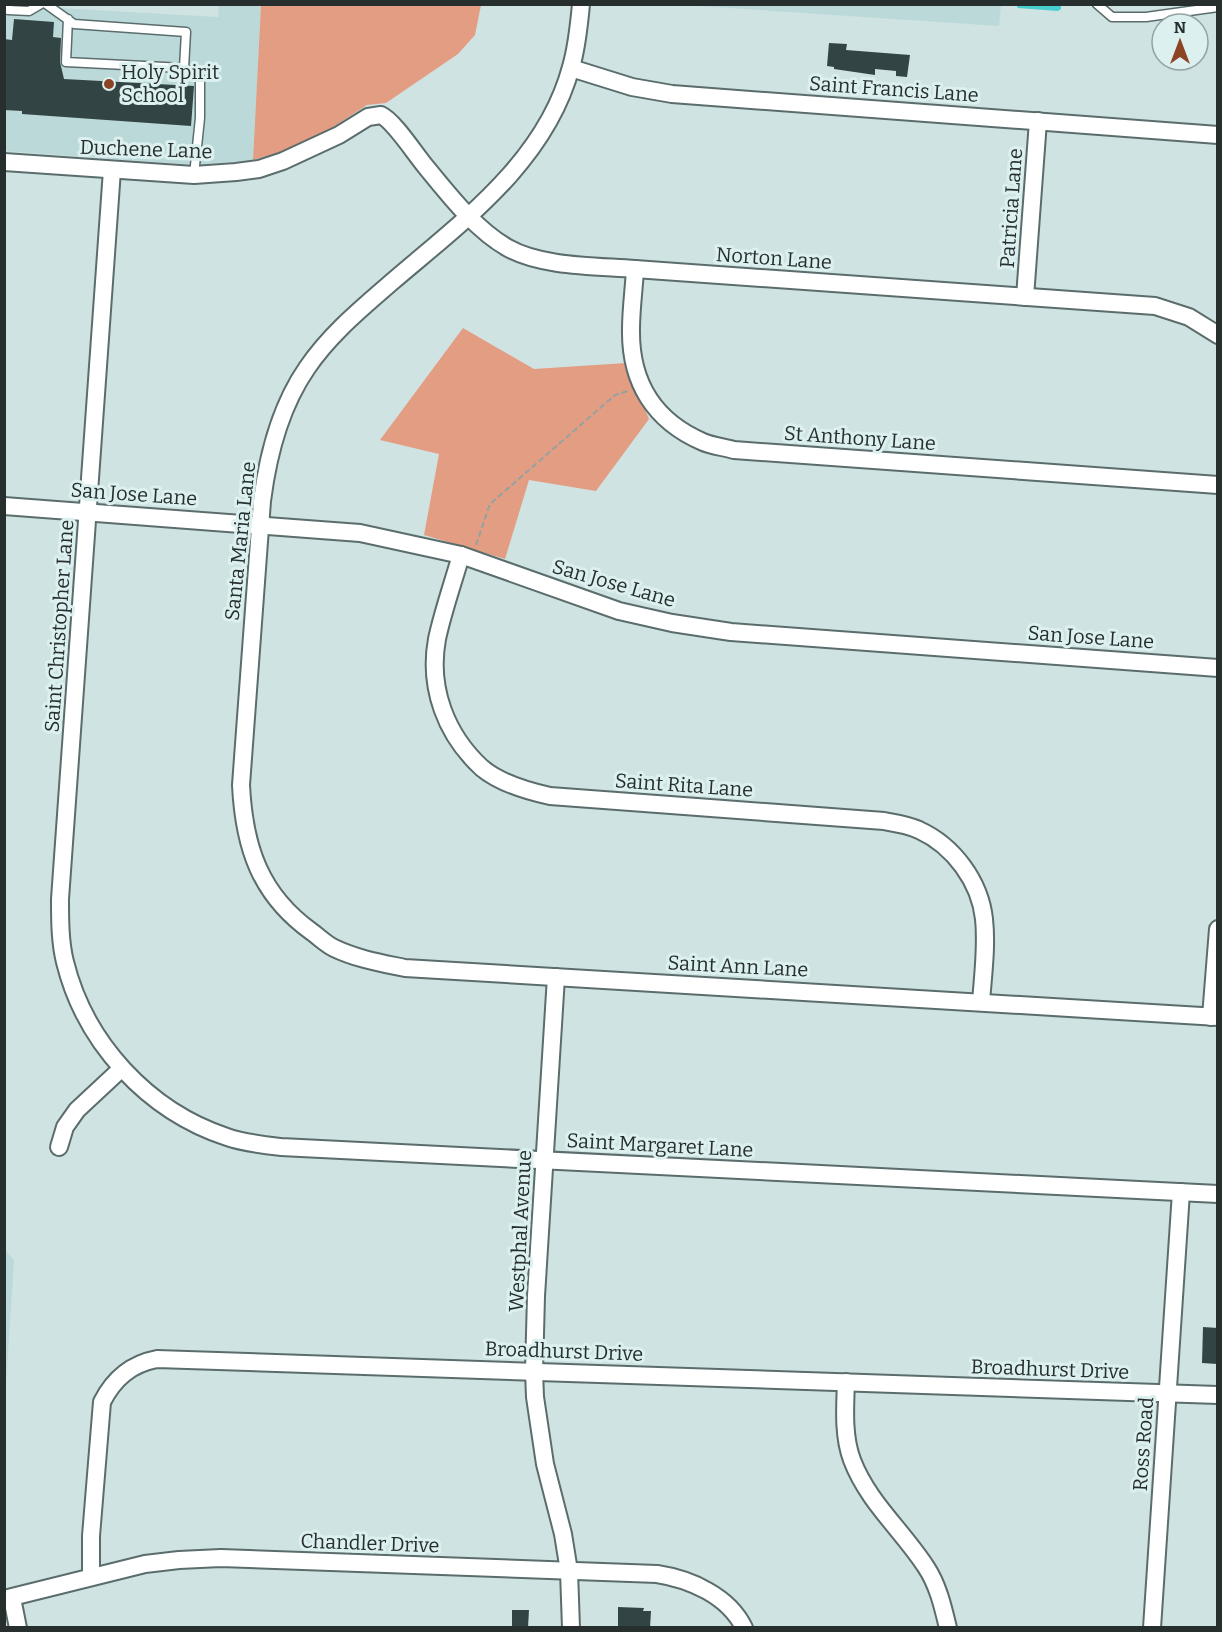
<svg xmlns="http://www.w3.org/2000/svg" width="1222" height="1632" viewBox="0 0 1222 1632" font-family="Bitter,serif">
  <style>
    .built { fill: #bcd9d9 }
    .green { fill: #e39d82 }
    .water { fill: #49ced0 }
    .building { fill: #344 }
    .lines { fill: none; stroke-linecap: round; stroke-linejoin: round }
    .lane-casing { stroke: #5b6c6c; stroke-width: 11 }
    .street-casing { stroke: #5b6c6c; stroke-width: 20 }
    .path { stroke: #93a2a2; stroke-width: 2; stroke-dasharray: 6 3; stroke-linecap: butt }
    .lane { stroke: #fff; stroke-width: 8 }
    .street { stroke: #fff; stroke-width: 16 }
    .poi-dot { fill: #8c4425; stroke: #dcf0f0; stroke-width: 2 }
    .labels { text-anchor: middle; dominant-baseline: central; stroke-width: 6; stroke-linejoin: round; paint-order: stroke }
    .poi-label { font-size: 20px; fill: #272e2e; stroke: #dcf0f0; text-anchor: start }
    .street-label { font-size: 20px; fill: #272e2e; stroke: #dcf0f0 }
  </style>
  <rect width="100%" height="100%" fill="#cfe3e3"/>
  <g class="built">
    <polygon points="4,5 218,17 219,5 261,5 253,160 195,165 5,151"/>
    <polygon points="684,5 1001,4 1001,5 999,26"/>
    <polygon points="5,1250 14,1260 5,1401"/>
  </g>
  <g class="green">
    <polygon points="261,5 481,5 475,35 458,54 386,103 367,105 330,129 293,148 253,160"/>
    <polygon points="463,328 534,369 626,363 649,419 596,491 529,480 505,559 424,535 439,454 380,440"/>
  </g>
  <polygon class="water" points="1016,5 1061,5 1061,9 1058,11 1018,8"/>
  <g class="building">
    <polygon points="14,19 54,22 53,37 61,38 60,62 64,79 194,86 191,126 22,114 22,111 4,110 4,39 12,40"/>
    <polygon points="829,43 847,44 846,50 910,55 907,77 896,76 896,71 875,69 875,75 834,69 834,67 827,66"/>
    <polygon points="1203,1327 1218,1328 1217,1364 1202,1363"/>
    <polygon points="618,1607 644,1608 643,1611 651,1611 650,1628 618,1628"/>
    <polygon points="512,1610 529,1610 528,1628 512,1628"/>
  </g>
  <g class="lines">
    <g class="lane-casing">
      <g id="lane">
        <polyline points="8,4 8,10 29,11 41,4"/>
        <polyline points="46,4 74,24 186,32 184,68 66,62 68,19"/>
        <polyline points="1097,4 1112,17 1146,17 1218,7"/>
        <polyline points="184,68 200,78 200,118 194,175"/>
      </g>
    </g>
    <g class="street-casing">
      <g id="street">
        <path d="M581,4C579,26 577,47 571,67C546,161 463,221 393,281C362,308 330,334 307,368C280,407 268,454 262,501L241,785C244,847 260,895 312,932C319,937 326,944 334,948C357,959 381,963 405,968L1218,1017"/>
        <polyline points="571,68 632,87 672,94 1218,135"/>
        <path d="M4,162L194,175L236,172L259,169L283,161L339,135L368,117L381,115C394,121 415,154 426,167C449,195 476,230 508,248C541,267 597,266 635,269L1155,306L1189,317L1218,335"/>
        <path d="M112,170L60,899C60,920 60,942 65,962C85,1043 148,1111 227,1137C244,1143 263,1145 281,1147L1218,1194"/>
        <path d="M635,269C634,289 631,309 631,329C630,382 654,421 703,442C712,446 724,447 734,450L1218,485"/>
        <polyline points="1025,297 1038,121"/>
        <polyline points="4,506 360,533 461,555 619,611 672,623 731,632 1218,668"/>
        <path d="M461,555C453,583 443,611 437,639C428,688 446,735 482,768C500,783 527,791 550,796L884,821C896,823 909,825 919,830C954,846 980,882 984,919C987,946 983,975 981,1002"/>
        <polyline points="556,977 536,1296 534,1371 535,1397 545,1464 563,1534 569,1571 571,1628"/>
        <polyline points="1211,1017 1218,929"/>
        <polyline points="59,1147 65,1127 77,1110 121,1069"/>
        <path d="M846,1382C845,1408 843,1436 852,1460C868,1502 902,1530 926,1567C938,1585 943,1607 948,1628"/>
        <path d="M91,1576V1536L102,1402C114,1378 131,1364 157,1359L1218,1395"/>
        <polyline points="12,1598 18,1628"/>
        <path d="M4,1599L145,1564L179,1560L221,1558L657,1574C690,1579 729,1596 744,1628"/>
        <polyline points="1152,1628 1181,1192"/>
      </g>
    </g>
    <polyline class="path" points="476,545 490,504 615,395 628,391"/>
    <use href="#lane" class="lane"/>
    <use href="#street" class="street"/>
  </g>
  <circle class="poi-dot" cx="109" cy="84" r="6"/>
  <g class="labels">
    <g class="poi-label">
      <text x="121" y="72">Holy Spirit<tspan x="121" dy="23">School</tspan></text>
    </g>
    <g class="street-label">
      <text transform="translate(894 89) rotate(4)">Saint Francis Lane</text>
      <text transform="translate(146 149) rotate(2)">Duchene Lane</text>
      <text transform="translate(1011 208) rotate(-86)">Patricia Lane</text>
      <text transform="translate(774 258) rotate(4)">Norton Lane</text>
      <text transform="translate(860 438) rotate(4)">St Anthony Lane</text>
      <text transform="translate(134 494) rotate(4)">San Jose Lane</text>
      <text transform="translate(240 541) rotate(-84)">Santa Maria Lane</text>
      <text transform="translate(614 583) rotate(16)">San Jose Lane</text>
      <text transform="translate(59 626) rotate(-86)">Saint Christopher Lane</text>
      <text transform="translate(1091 637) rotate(4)">San Jose Lane</text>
      <text transform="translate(684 785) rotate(4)">Saint Rita Lane</text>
      <text transform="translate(738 966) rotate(3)">Saint Ann Lane</text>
      <text transform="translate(660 1145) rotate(3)">Saint Margaret Lane</text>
      <text transform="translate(520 1231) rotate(-87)">Westphal Avenue</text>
      <text transform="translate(564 1351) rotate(2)">Broadhurst Drive</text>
      <text transform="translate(1050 1369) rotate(2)">Broadhurst Drive</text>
      <text transform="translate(1143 1444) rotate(-86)">Ross Road</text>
      <text transform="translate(370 1543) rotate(2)">Chandler Drive</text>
    </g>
  </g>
  <rect width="1222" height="1632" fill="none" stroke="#272e2e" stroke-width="12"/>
  <g transform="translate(1180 42)"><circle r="28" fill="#dcf0f0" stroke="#94a2a2" stroke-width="1.5"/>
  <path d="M0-4.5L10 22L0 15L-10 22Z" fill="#8c4425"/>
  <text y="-9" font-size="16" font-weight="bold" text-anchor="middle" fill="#272e2e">N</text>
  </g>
</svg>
